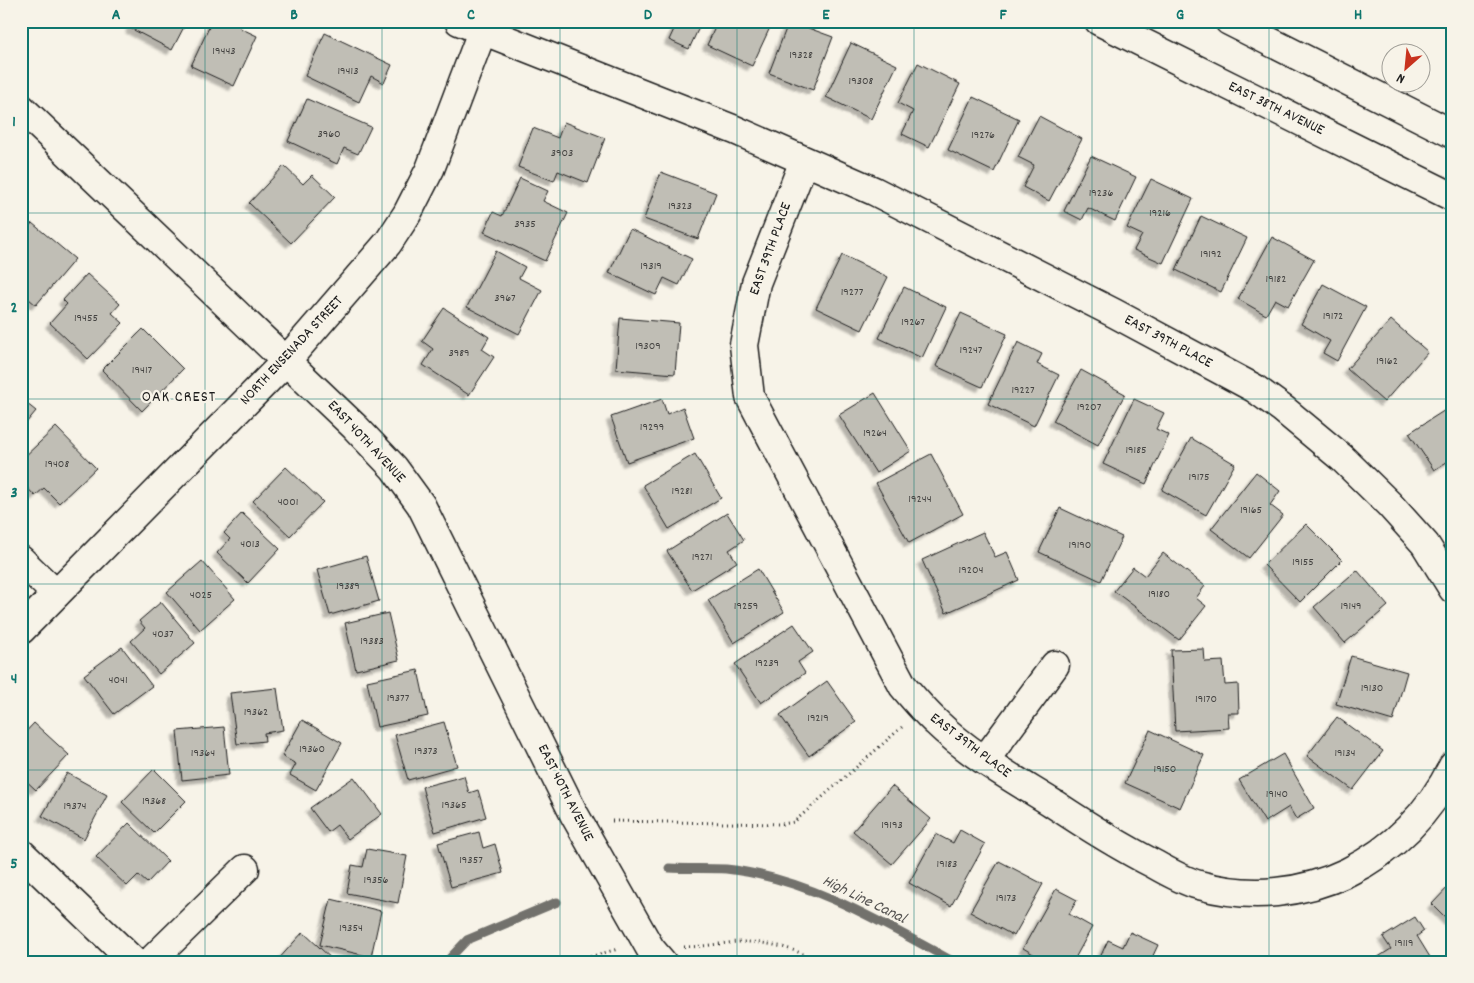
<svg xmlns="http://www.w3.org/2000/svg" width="1474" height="983" viewBox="0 0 1474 983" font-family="Dekko,sans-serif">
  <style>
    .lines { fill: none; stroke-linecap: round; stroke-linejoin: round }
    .stream { stroke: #72716c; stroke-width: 9 }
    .building { fill: #c0beb5; stroke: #1c1c1c; filter: url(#shadow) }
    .minor-casing { stroke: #1c1c1c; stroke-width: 31 }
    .tertiary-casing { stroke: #1c1c1c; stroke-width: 31 }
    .secondary-casing { stroke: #1c1c1c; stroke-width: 31 }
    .path { stroke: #1c1c1c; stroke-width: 3; stroke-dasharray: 1 4; stroke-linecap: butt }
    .minor { stroke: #f7f3e8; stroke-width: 28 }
    .tertiary { stroke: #f7f3e8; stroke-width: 28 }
    .secondary { stroke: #f7f3e8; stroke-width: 28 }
    .grid { fill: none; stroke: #0f766e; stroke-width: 1; stroke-opacity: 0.55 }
    .labels { text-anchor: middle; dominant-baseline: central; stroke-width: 4.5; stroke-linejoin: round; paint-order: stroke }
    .number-label { font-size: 12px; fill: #454442 }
    .street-label { font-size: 15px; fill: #1c1c1c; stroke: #f7f3e8 }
    .neighbourhood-label { font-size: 16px; letter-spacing: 1px; fill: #1c1c1c; stroke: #f7f3e8 }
    .water-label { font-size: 16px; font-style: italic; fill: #565452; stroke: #f7f3e8 }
    .neatline { fill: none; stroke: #0f766e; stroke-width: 2 }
    .grid-label { font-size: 16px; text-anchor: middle; font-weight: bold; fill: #0f766e }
  </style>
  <defs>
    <filter id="shadow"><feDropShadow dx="-4.5" dy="4.5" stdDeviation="1" flood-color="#0004"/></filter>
  </defs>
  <rect width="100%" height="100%" fill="#f7f3e8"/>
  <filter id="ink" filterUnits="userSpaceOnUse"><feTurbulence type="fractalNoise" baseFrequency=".02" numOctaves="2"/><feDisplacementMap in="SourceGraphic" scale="10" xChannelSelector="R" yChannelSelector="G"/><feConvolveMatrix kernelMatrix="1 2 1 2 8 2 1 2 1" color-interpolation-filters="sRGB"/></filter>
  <g filter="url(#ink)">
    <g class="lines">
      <g class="stream">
        <path d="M669,868C687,869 707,868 726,869C808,878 883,923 954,962"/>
        <polyline points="446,962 467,940 557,902"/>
      </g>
    </g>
    <g class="building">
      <polygon points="134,21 187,21 172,50 130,28"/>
      <polygon points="212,21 243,21 240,28 257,36 234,86 191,66"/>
      <polygon points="668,21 702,21 689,49 669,40 676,25"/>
      <polygon points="718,21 773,21 752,66 707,45"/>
      <polygon points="789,21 833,37 813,90 769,73"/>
      <polygon points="325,33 392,65 384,83 371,76 359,102 305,76"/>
      <polygon points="851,43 897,65 871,119 826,97"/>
      <polygon points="918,63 960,84 929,147 902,134 913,111 898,103"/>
      <polygon points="973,97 1019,119 994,172 948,150"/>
      <polygon points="307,99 371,127 358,154 344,148 337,164 288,141"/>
      <polygon points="1039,116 1082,139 1049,201 1023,187 1034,165 1018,157"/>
      <polygon points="564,122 605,138 588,183 558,171 554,181 518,167 533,128 558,138"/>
      <polygon points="1091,156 1136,177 1115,221 1088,208 1082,220 1064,211"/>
      <polygon points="284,166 303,184 312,175 335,197 291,243 249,203"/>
      <polygon points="661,172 716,193 698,239 644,219"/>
      <polygon points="520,178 548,191 543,201 568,213 545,261 484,232 493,212 502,216"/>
      <polygon points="1151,179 1193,199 1163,263 1134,250 1142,235 1127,228"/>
      <polygon points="1201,216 1247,238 1221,292 1176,270"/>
      <polygon points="32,223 75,259 36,305 21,292 21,236"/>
      <polygon points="630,229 692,259 679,285 664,278 656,295 609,273"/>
      <polygon points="1272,237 1314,260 1288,306 1275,299 1266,315 1238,299"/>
      <polygon points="496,251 525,267 519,278 542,290 519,334 467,307"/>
      <polygon points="842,255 888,277 862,330 816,308"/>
      <polygon points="87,274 120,304 112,313 123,323 88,359 50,323 67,304 63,300"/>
      <polygon points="1323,284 1366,307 1337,361 1323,353 1330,341 1301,324"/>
      <polygon points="904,287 946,307 922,358 879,338"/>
      <polygon points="444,308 489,337 482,349 494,357 469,395 423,365 433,349 422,341"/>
      <polygon points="961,313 1007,334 982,387 936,366"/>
      <polygon points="620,318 679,323 675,374 616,369"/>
      <polygon points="1391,320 1428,352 1384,402 1347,369"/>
      <polygon points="143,329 183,369 142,411 102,370"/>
      <polygon points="1018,342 1042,354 1037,364 1059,375 1034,426 988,404"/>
      <polygon points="1081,370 1125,394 1098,445 1053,421"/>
      <polygon points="875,393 911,451 876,473 839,415"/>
      <polygon points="21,399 36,411 21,429"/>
      <polygon points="662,399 667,414 683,407 694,438 627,462 611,417"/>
      <polygon points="1134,399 1164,413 1156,429 1169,435 1146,484 1103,464"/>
      <polygon points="1453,405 1453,458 1434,470 1409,433"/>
      <polygon points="56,427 96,468 59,503 44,488 35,496 21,481 21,460"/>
      <polygon points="1191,438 1235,464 1206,515 1162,490"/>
      <polygon points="695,454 721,498 669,529 643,485"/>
      <polygon points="931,454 963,514 909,543 876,483"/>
      <polygon points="286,467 323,502 290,536 253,501"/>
      <polygon points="1256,472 1280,491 1270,505 1283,515 1249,558 1211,529"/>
      <polygon points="1060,508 1122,537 1101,581 1039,552"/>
      <polygon points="242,513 280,549 248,583 217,553 230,539 224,533"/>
      <polygon points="727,513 744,540 729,550 737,562 692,590 667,551"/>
      <polygon points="1306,524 1342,560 1300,602 1264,565"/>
      <polygon points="983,532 995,557 1007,552 1019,580 946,613 922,560"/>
      <polygon points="1163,553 1205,586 1196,598 1206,606 1179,640 1114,591 1133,567 1145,576"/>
      <polygon points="366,556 379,601 330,615 317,570"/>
      <polygon points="202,561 235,599 200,630 167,592"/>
      <polygon points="758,569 784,612 734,643 708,600"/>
      <polygon points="1357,570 1388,606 1345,643 1314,607"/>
      <polygon points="161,602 195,643 159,674 131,641 145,628 139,621"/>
      <polygon points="388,613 399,660 356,670 345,623"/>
      <polygon points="794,624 813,652 798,662 805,673 761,703 735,664"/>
      <polygon points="122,647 152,686 114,714 84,675"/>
      <polygon points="1204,649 1205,662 1223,661 1225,685 1238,684 1239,713 1228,713 1229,728 1175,731 1171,650"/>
      <polygon points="1351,656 1407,672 1393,721 1336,704"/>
      <polygon points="418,670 428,716 377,727 367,681"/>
      <polygon points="827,681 856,722 809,756 780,715"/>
      <polygon points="277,688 283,730 264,733 265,741 237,744 230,693"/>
      <polygon points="1337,717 1383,751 1353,790 1307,756"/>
      <polygon points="302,720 342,743 316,790 290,775 296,764 282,756"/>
      <polygon points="444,722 457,766 408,780 395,735"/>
      <polygon points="34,723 69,755 36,790 21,776 21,737"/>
      <polygon points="224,727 229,775 182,780 177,731"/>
      <polygon points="1150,730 1204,755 1180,808 1125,783"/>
      <polygon points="1283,754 1314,808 1296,819 1289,807 1265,822 1239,780"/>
      <polygon points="154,769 186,801 154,833 122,802"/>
      <polygon points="67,773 107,795 84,839 42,816"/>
      <polygon points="464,776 469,793 478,790 486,817 435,832 422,787"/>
      <polygon points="354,777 382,814 348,839 337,825 328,832 310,808"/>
      <polygon points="892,786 931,819 892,864 853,831"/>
      <polygon points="129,823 168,861 147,883 138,875 127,886 96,857"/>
      <polygon points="960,830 985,844 951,906 909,883 936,834 953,843"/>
      <polygon points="479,832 483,848 495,844 503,873 451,887 438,843"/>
      <polygon points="367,849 407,856 398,903 347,893 352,865 363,867"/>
      <polygon points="999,861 1043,884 1014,936 970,912"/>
      <polygon points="1449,886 1453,890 1453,925 1432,904"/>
      <polygon points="1056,889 1077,900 1069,914 1092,927 1073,962 1047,962 1023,948"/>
      <polygon points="331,899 381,911 371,957 320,945"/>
      <polygon points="1415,917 1424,931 1417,936 1433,962 1377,962 1375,959 1391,949 1383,937"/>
      <polygon points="303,932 335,962 276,962"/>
      <polygon points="1130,932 1158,945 1150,962 1098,962 1108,940 1123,947"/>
      <polygon points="21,948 32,962 21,962"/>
      <polygon points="1246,959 1267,960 1267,962 1246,962"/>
    </g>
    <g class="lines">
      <g class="minor-casing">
        <g id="minor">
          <polyline points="459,21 735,130 874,191 1114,313 1254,388 1283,409 1342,458 1389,504 1425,544 1453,589"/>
          <path d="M804,161L756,283L744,345L750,397L903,686C914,699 924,711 936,722C970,755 1014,779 1054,804C1087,826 1119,846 1154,864C1168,872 1184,881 1199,885C1304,914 1406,861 1453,766"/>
          <polyline points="21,560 56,594"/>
          <polyline points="985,760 1055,665"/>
          <polyline points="21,853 134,962"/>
          <polyline points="150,962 245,869"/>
        </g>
      </g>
      <g class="tertiary-casing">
        <g id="tertiary">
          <polyline points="21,108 355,427 394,468 421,505 574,814 650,948 662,962"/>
          <polyline points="21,630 286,361 388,243 407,214 430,169 486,21"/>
        </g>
      </g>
      <g class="secondary-casing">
        <g id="secondary">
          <polyline points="1099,21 1453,197"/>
          <polyline points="1229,21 1453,134"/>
        </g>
      </g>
      <g class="path">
        <polyline points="612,821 782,824 794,822 902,727"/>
        <path d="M684,947C703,947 721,943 739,942C769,941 795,949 821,962"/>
        <polyline points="571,962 618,949"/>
      </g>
      <use href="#minor" class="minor"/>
      <use href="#tertiary" class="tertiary"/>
      <use href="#secondary" class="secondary"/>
    </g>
  </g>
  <path class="grid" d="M205,21V962M382,21V962M560,21V962M737,21V962M914,21V962M1092,21V962M1269,21V962M21,213H1453M21,399H1453M21,584H1453M21,770H1453"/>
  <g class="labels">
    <g class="number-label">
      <text x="224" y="51">19443</text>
      <text x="801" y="55">19328</text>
      <text x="348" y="71">19413</text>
      <text x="861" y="81">19308</text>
      <text x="329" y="134">3960</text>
      <text x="983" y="135">19276</text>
      <text x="562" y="153">3903</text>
      <text x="1101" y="193">19236</text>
      <text x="680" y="206">19323</text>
      <text x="1160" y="213">19216</text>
      <text x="525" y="224">3935</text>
      <text x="1211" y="254">19192</text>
      <text x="651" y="266">19319</text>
      <text x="1276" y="279">19182</text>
      <text x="852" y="292">19277</text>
      <text x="505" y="298">3967</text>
      <text x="1333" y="316">19172</text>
      <text x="86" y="318">19455</text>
      <text x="913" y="322">19267</text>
      <text x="648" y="346">19309</text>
      <text x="971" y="350">19247</text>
      <text x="459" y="353">3989</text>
      <text x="1387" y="361">19162</text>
      <text x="142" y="370">19417</text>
      <text x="1023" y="390">19227</text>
      <text x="1089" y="407">19207</text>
      <text x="652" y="427">19299</text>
      <text x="875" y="433">19264</text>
      <text x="1136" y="450">19185</text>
      <text x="57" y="464">19408</text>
      <text x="1199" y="477">19175</text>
      <text x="682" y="491">19281</text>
      <text x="920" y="499">19244</text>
      <text x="288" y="502">4001</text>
      <text x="1251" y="510">19165</text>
      <text x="250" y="544">4013</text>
      <text x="1080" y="545">19190</text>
      <text x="702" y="557">19271</text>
      <text x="1303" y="562">19155</text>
      <text x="971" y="570">19204</text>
      <text x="348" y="586">19389</text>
      <text x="1159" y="594">19180</text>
      <text x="201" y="595">4025</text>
      <text x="746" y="606">19259</text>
      <text x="1351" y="606">19149</text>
      <text x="163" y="634">4037</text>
      <text x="372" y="641">19383</text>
      <text x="767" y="663">19239</text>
      <text x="118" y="680">4041</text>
      <text x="1372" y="688">19130</text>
      <text x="398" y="698">19377</text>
      <text x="1206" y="699">19170</text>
      <text x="256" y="712">19362</text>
      <text x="818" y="718">19219</text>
      <text x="312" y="749">19360</text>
      <text x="426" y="751">19373</text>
      <text x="203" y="753">19364</text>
      <text x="1345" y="753">19134</text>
      <text x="1165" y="769">19150</text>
      <text x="1277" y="794">19140</text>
      <text x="154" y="801">19368</text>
      <text x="454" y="805">19365</text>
      <text x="75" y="806">19374</text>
      <text x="892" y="825">19193</text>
      <text x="471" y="860">19357</text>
      <text x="947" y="864">19183</text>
      <text x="376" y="880">19356</text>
      <text x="1006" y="898">19173</text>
      <text x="351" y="928">19354</text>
      <text x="1404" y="943">19119</text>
    </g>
    <g class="street-label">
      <text transform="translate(1276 109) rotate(26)">EAST 38TH AVENUE</text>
      <text transform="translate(771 249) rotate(-70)">EAST 39TH PLACE</text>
      <text transform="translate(1168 342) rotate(28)">EAST 39TH PLACE</text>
      <text transform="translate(292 351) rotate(-47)">NORTH ENSENADA STREET</text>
      <text transform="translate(366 442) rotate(47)">EAST 40TH AVENUE</text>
      <text transform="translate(970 746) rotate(37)">EAST 39TH PLACE</text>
      <text transform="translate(565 793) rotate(63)">EAST 40TH AVENUE</text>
    </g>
    <g class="neighbourhood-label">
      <text x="179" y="397">OAK CREST</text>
    </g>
    <g class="water-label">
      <text transform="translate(864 900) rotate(26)">High Line Canal</text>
    </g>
  </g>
  <rect width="1474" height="983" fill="none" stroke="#f7f3e8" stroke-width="55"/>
  <g transform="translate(1406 68) rotate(207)"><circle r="24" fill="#f7f3e8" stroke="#9f9d96"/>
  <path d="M0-4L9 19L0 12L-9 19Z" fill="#c8321e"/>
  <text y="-8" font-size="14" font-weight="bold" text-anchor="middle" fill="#1c1c1c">N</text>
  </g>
  <rect x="28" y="28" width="1418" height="928" class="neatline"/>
  <g class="grid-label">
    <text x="116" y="19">A</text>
    <text x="294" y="19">B</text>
    <text x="471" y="19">C</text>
    <text x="648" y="19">D</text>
    <text x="826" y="19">E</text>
    <text x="1003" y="19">F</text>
    <text x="1180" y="19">G</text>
    <text x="1358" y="19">H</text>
    <text x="14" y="126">1</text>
    <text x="14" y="312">2</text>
    <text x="14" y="497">3</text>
    <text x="14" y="683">4</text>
    <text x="14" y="868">5</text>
  </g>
</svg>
